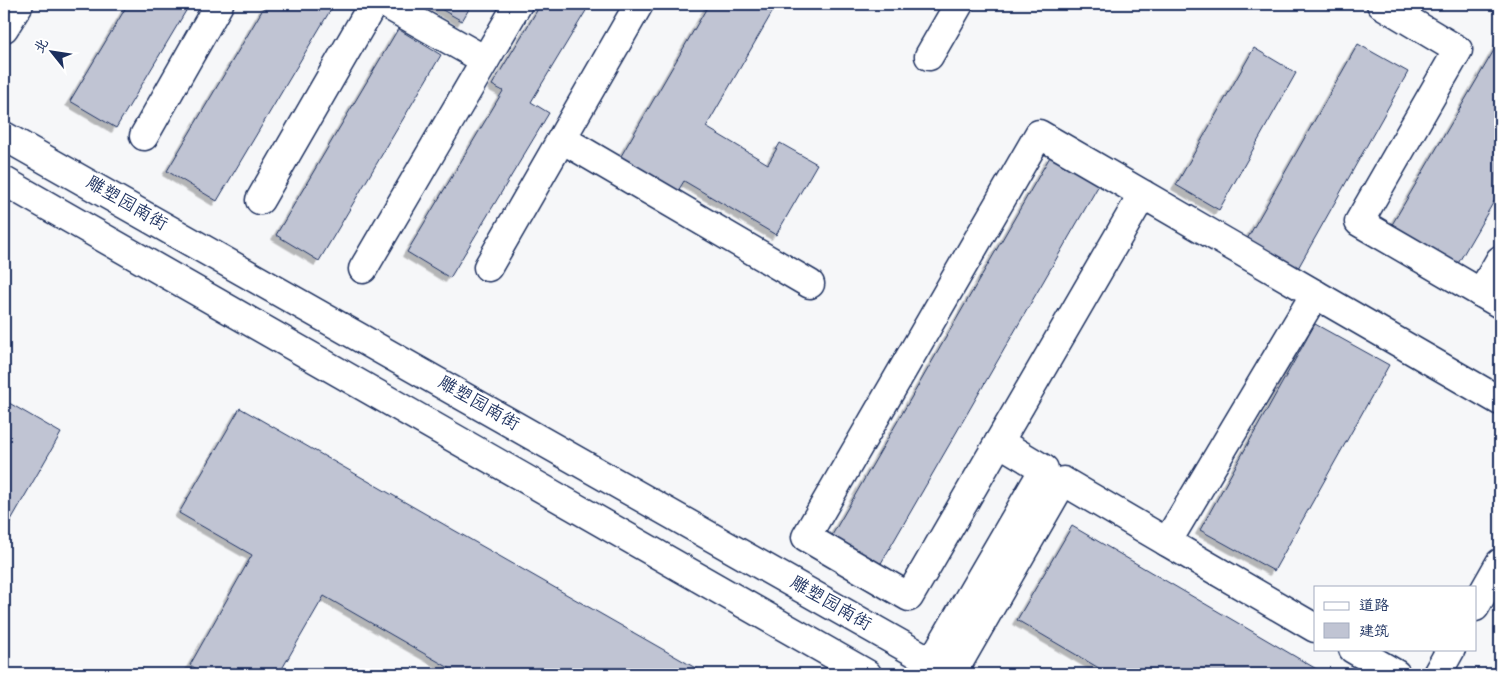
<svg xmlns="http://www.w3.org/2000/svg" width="1504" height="678" viewBox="0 0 1504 678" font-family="Dekko,'LXGW WenKai TC',sans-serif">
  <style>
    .park { fill: #d6d9e2; stroke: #7884a0 }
    .building { fill: #c0c4d3; stroke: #1b2f5e; filter: url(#shadow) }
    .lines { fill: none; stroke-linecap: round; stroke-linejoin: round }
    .minor-casing { stroke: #1b2f5e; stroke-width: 31 }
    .major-casing { stroke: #1b2f5e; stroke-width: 31 }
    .minor { stroke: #fff; stroke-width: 28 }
    .major { stroke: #fff; stroke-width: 28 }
    .labels { text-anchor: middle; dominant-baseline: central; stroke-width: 4.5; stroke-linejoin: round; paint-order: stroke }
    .street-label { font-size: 18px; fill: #1b2f5e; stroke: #fff }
  </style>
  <defs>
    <filter id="shadow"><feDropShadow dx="-4.5" dy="4.5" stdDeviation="0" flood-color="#0004"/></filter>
  </defs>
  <rect width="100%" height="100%" fill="#f6f7f9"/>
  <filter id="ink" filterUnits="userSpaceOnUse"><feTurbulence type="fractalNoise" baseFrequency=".02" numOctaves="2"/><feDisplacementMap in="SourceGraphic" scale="10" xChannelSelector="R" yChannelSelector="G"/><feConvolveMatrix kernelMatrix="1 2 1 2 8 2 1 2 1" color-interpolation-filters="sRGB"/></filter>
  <g filter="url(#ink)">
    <polygon class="park" points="1480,4 1500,4 1500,15 1481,4"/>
    <g class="building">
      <polygon points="128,4 190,4 116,128 70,101"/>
      <polygon points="266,4 334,4 217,201 167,171"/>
      <polygon points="432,4 472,4 462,21"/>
      <polygon points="541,4 590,4 531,102 549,113 450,278 407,252 503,91 492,85"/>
      <polygon points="709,4 777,4 706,127 768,164 780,143 817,164 776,235 684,181 675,196 617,163"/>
      <polygon points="398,29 441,55 319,261 276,235"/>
      <polygon points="1500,40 1500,191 1456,267 1390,228"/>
      <polygon points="1358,44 1408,72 1297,270 1246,241"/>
      <polygon points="1254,48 1296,73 1219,210 1176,185"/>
      <polygon points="1051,155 1100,183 880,565 831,537"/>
      <polygon points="1315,324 1389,365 1274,571 1200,530"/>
      <polygon points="4,400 61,433 7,527 4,525"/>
      <polygon points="240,408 706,674 448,674 451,669 324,596 279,674 206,674 190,665 252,555 179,513"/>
      <polygon points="1072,526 1325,674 1109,674 1017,620"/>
      <polygon points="1500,661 1500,674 1493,674"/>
    </g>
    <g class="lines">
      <g class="minor-casing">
        <g id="minor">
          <polyline points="386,4 485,60"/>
          <polyline points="1381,4 1458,50 1359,222 1500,304"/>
          <polyline points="929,56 959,4"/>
          <polyline points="144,136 219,4"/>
          <polyline points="562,139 810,284"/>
          <polyline points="260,200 373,4"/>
          <polyline points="488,267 639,4"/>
          <polyline points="363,269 518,4"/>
          <polyline points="1481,293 1500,260"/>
          <polyline points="1315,294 1500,401"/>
          <polyline points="1167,542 1315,628"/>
          <polyline points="1475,607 1500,563"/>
          <polyline points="1353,649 1396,674"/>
          <polyline points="931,663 1044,469 999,442"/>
          <polyline points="952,674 1063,481 1167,542 1315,294 1039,134 806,537 909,597 1143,194"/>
          <polyline points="1437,674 1451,649"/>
        </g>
      </g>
      <g class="major-casing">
        <g id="major">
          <polyline points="4,28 19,4"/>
          <polyline points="4,136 953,674"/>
          <polyline points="4,181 867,674"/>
        </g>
      </g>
      <use href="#minor" class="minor"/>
      <use href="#major" class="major"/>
    </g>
  </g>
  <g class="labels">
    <g class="street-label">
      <text transform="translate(126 205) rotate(30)">雕塑园南街</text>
      <text transform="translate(478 405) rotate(30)">雕塑园南街</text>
      <text transform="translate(830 605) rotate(30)">雕塑园南街</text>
    </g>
  </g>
  <rect width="1504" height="678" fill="none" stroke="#fff" stroke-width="20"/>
  <rect x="10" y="10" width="1484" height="658" fill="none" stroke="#1b2f5e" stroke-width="2" filter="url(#ink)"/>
  <rect x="1314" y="586" width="162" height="65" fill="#ffffff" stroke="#a4acbf"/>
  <rect x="1324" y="602" width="25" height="8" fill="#ffffff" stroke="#a4acbf"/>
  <text x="1359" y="610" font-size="15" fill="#1b2f5e">道路</text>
  <rect x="1324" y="623" width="25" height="15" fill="#c0c4d3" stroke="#a4acbf"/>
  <text x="1359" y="636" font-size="15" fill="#1b2f5e">建筑</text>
  <g transform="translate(52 52) rotate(300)" stroke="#ffffff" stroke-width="4" paint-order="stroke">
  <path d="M0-4L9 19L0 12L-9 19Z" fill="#1b2f5e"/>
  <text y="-8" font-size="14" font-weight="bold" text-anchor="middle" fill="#1b2f5e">北</text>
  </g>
</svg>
